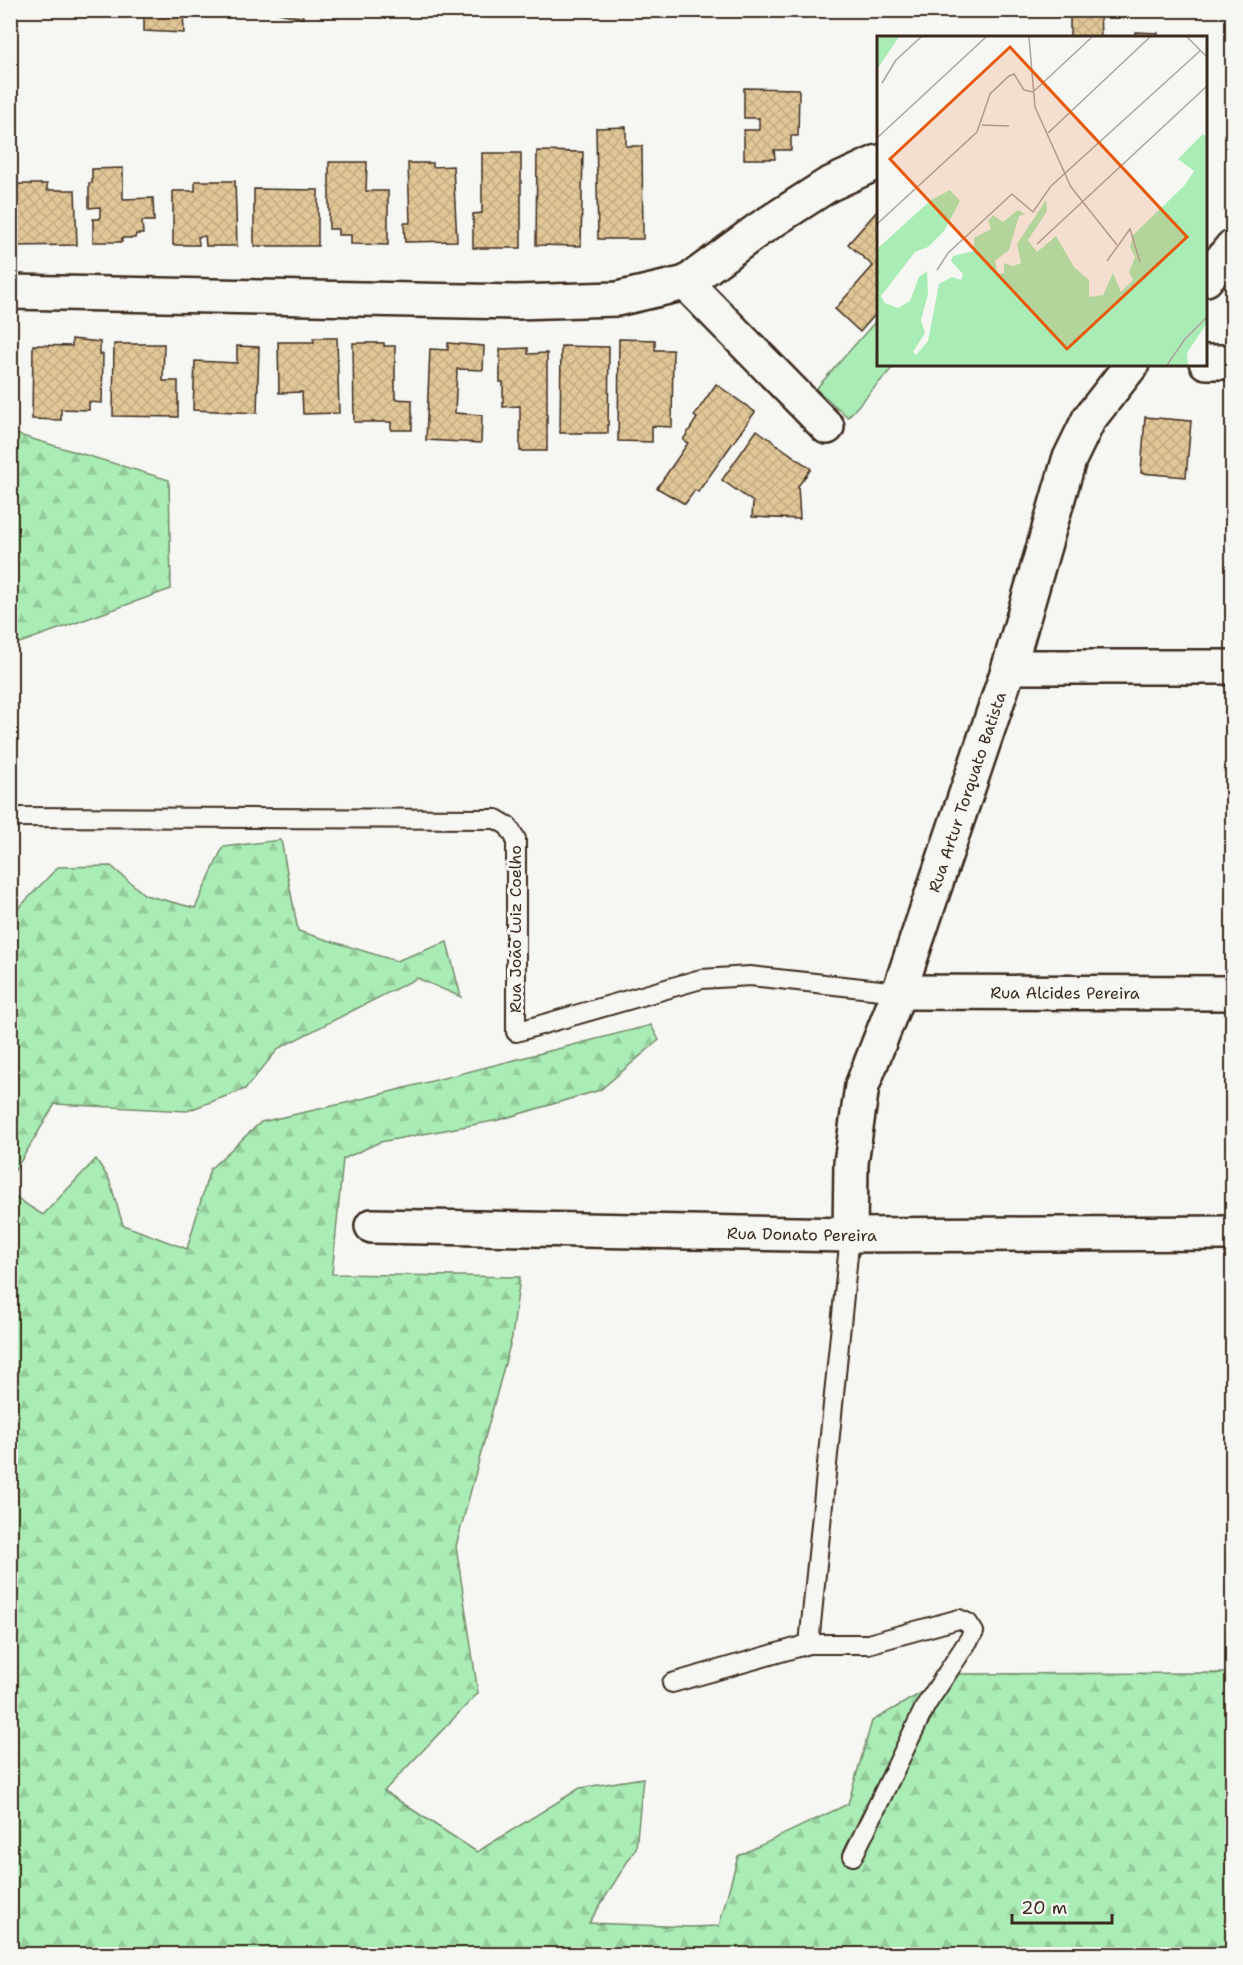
<svg xmlns="http://www.w3.org/2000/svg" width="1243" height="1965" viewBox="0 0 1243 1965" font-family="'Shantell Sans',sans-serif">
  <style>
    .forest { fill: url(#forest-firs); stroke: #728b6a; stroke-width: 1.5 }
    .garden { fill: #aaecb5; stroke: #728b6a; stroke-width: 1.5 }
    .building { fill: url(#building-cross-hatch); stroke: #3b2a1e; stroke-width: 1.5 }
    .lines { fill: none; stroke-linecap: round; stroke-linejoin: round }
    .service-casing { stroke: #3b2a1e; stroke-width: 22 }
    .minor-casing { stroke: #3b2a1e; stroke-width: 38 }
    .service { stroke: #f6f6f2; stroke-width: 18 }
    .minor { stroke: #f6f6f2; stroke-width: 33 }
    .labels { text-anchor: middle; dominant-baseline: central; stroke-width: 6; stroke-linejoin: round; paint-order: stroke }
    .street-label { font-size: 16px; fill: #3b2a1e; stroke: #f6f6f2 }
    .inset-road { fill: none; stroke: #aba49d; stroke-width: 1.5 }
    .view { fill: #e8590c; fill-opacity: 0.15; stroke: #e8590c; stroke-width: 3 }
    .inset-edge { fill: none; stroke: #3b2a1e; stroke-width: 3 }
  </style>
  <defs>
    <pattern id="forest-firs" width="22" height="20" patternUnits="userSpaceOnUse" patternTransform="scale(1.5)"><rect width="22" height="20" fill="#aaecb5"/><path d="M5 1l3.5 6h-7zM16 11l3.5 6h-7z" fill="#93cb9b"/></pattern>
    <pattern id="building-cross-hatch" width="8" height="8" patternUnits="userSpaceOnUse" patternTransform="scale(1.5)"><rect width="8" height="8" fill="#e1c797"/><path d="M0 0l8 8M0 8l8-8" fill="none" stroke="#c2ab82"/></pattern>
  </defs>
  <rect width="100%" height="100%" fill="#f6f6f2"/>
  <filter id="ink" filterUnits="userSpaceOnUse"><feTurbulence type="fractalNoise" baseFrequency=".0167" numOctaves="2"/><feDisplacementMap in="SourceGraphic" scale="12" xChannelSelector="R" yChannelSelector="G"/><feConvolveMatrix kernelMatrix="1 2 1 2 8 2 1 2 1" color-interpolation-filters="sRGB"/></filter>
  <g filter="url(#ink)">
    <g class="forest">
      <polygon points="10,435 19,435 169,480 171,589 11,646"/>
      <polygon points="281,840 298,931 396,961 447,942 461,997 417,978 279,1048 245,1089 187,1111 55,1104 11,1177 11,916 58,867 111,866 145,895 195,908 223,847"/>
      <polygon points="651,1025 659,1040 600,1090 499,1120 380,1142 343,1159 332,1274 520,1277 512,1337 456,1546 478,1693 384,1791 477,1852 580,1788 643,1778 636,1848 589,1923 690,1927 719,1926 738,1856 848,1804 872,1721 954,1674 1232,1673 1232,1954 11,1954 10,1194 43,1215 96,1159 109,1179 123,1225 187,1249 210,1169 261,1122 346,1103"/>
    </g>
    <polygon class="garden" points="874,323 878,327 878,364 895,365 848,417 816,389"/>
    <g class="building">
      <polygon points="144,10 183,10 184,33 144,31"/>
      <polygon points="264,10 302,10 303,18"/>
      <polygon points="1070,10 1100,10 1101,38 1070,38"/>
      <polygon points="1135,32 1158,33 1157,38 1134,38"/>
      <polygon points="744,88 799,89 798,136 791,136 791,150 774,150 775,159 744,159 744,130 759,130 759,118 744,118"/>
      <polygon points="626,127 626,146 642,146 643,239 598,239 596,128"/>
      <polygon points="537,151 583,152 581,246 536,245"/>
      <polygon points="482,153 521,153 521,248 473,248 473,214 482,213"/>
      <polygon points="329,162 367,162 366,191 388,191 388,245 351,244 351,235 338,235 338,229 329,229"/>
      <polygon points="408,163 433,163 433,167 453,166 457,241 405,242 404,223 410,223"/>
      <polygon points="123,168 123,199 153,198 154,221 142,221 143,234 136,234 135,238 122,238 122,242 93,242 93,219 100,219 100,207 89,208 89,183 92,183 92,169"/>
      <polygon points="195,181 235,181 237,246 206,246 205,236 198,237 199,245 173,245 173,191 195,191"/>
      <polygon points="13,184 47,184 47,190 75,190 77,245 14,246"/>
      <polygon points="254,189 318,190 318,246 254,246"/>
      <polygon points="878,210 878,320 874,316 860,332 835,309 873,266 848,244"/>
      <polygon points="313,338 337,338 339,413 303,414 302,392 279,393 278,342 314,342"/>
      <polygon points="72,339 100,342 100,354 103,354 102,403 89,402 89,410 61,409 61,420 32,419 33,345 72,346"/>
      <polygon points="619,339 655,340 655,350 673,350 672,427 652,426 652,442 618,441"/>
      <polygon points="353,343 384,343 384,346 395,346 395,399 412,400 412,430 391,430 391,422 354,422"/>
      <polygon points="448,343 484,346 483,370 457,369 455,413 482,415 481,443 426,440 430,349 448,350"/>
      <polygon points="114,344 164,344 163,381 178,381 178,417 113,416"/>
      <polygon points="237,346 259,347 257,413 193,410 195,361 237,363"/>
      <polygon points="561,346 609,347 608,433 560,433"/>
      <polygon points="528,348 528,354 547,353 547,451 520,451 520,406 503,407 503,382 500,382 500,349"/>
      <polygon points="716,384 755,412 698,492 695,490 685,504 657,488 688,443 683,440 697,418 694,416"/>
      <polygon points="1145,417 1191,421 1186,477 1141,473"/>
      <polygon points="757,430 811,469 798,486 800,519 752,517 753,502 722,480"/>
    </g>
    <g class="lines">
      <g class="service-casing">
        <g id="service">
          <polyline points="10,817 496,819 508,826 516,839 516,1032 701,979 750,976 899,992"/>
          <polyline points="809,1644 850,1235"/>
          <polyline points="672,1683 809,1644 868,1644 959,1619 968,1623 974,1632 926,1705 853,1856"/>
        </g>
      </g>
      <g class="minor-casing">
        <g id="minor">
          <polyline points="1206,279 1232,247"/>
          <polyline points="686,283 827,427"/>
          <polyline points="10,292 516,302 617,299 686,283 758,230 828,185 878,162"/>
          <polyline points="1206,362 1232,362"/>
          <polyline points="1009,667 1232,667"/>
          <path id="s1" d="M899,992L1232,993"/>
          <path id="s2" d="M372,1226L850,1235L1232,1233"/>
          <path id="s3" d="M850,1235L851,1163L862,1086L899,992L1009,667L1069,460L1089,419L1132,364"/>
        </g>
      </g>
      <use href="#service" class="service"/>
      <use href="#minor" class="minor"/>
    </g>
  </g>
  <g class="labels">
    <g class="street-label">
      <text stroke="none"><textPath href="#s3" startOffset="462">Rua Artur Torquato Batista</textPath></text>
      <text transform="translate(515 929) rotate(-90)">Rua João Luiz Coelho</text>
      <text stroke="none"><textPath href="#s1" startOffset="166">Rua Alcides Pereira</textPath></text>
      <text stroke="none"><textPath href="#s2" startOffset="430">Rua Donato Pereira</textPath></text>
    </g>
  </g>
  <g transform="translate(877 36)">
    <rect width="330" height="330" fill="#f6f6f2"/>
    <path d="M0,1H22L1,32L0,47ZM326,98L330,101V287L310,317L311,329H0V213L54,164L73,154L83,165L67,195L51,211L38,216L4,260L8,267L21,272L33,265L42,241L50,235L51,258L44,284L48,297L36,316L39,319L51,305L62,248L75,241L84,244L86,238L74,225L76,220L97,215V202L114,193L111,185L116,179L126,186L141,174L148,178L142,180L132,214L118,225L121,238L127,237V227L136,230L144,227L140,208L169,164L170,175L151,204L160,216L179,200L197,231L212,244V261L226,259L236,237L244,256L256,244L252,236L258,221L253,211L256,199L307,150L317,135L301,123Z" fill="#aaecb5"/>
    <path class="inset-road" d="M152,1L158,71L194,151L240,209M310,1L330,21M5,47L19,24L44,1M105,89L132,90M171,97L273,1M0,102L109,1M0,188L100,96L113,58L132,40L137,38L147,54L156,56L215,1M160,208L330,50M230,225L253,193L263,226M60,234L71,217L135,158L156,176L174,150L324,14M290,329L308,303L330,281"/>
    <path class="view" d="M133,11L310,201L190,313L13,123Z"/>
    <rect width="330" height="330" class="inset-edge"/>
  </g>
  <rect width="1243" height="1965" fill="none" stroke="#f6f6f2" stroke-width="36"/>
  <rect x="18" y="18" width="1207" height="1929" fill="none" stroke="#3b2a1e" stroke-width="2" filter="url(#ink)"/>
  <path d="M1012 1914v9h100v-9" fill="none" stroke="#3b2a1e" stroke-width="3"/>
  <text x="1021" y="1914" font-size="18" fill="#3b2a1e" stroke="#f6f6f2" stroke-width="4.5" paint-order="stroke">20 m</text>
</svg>
